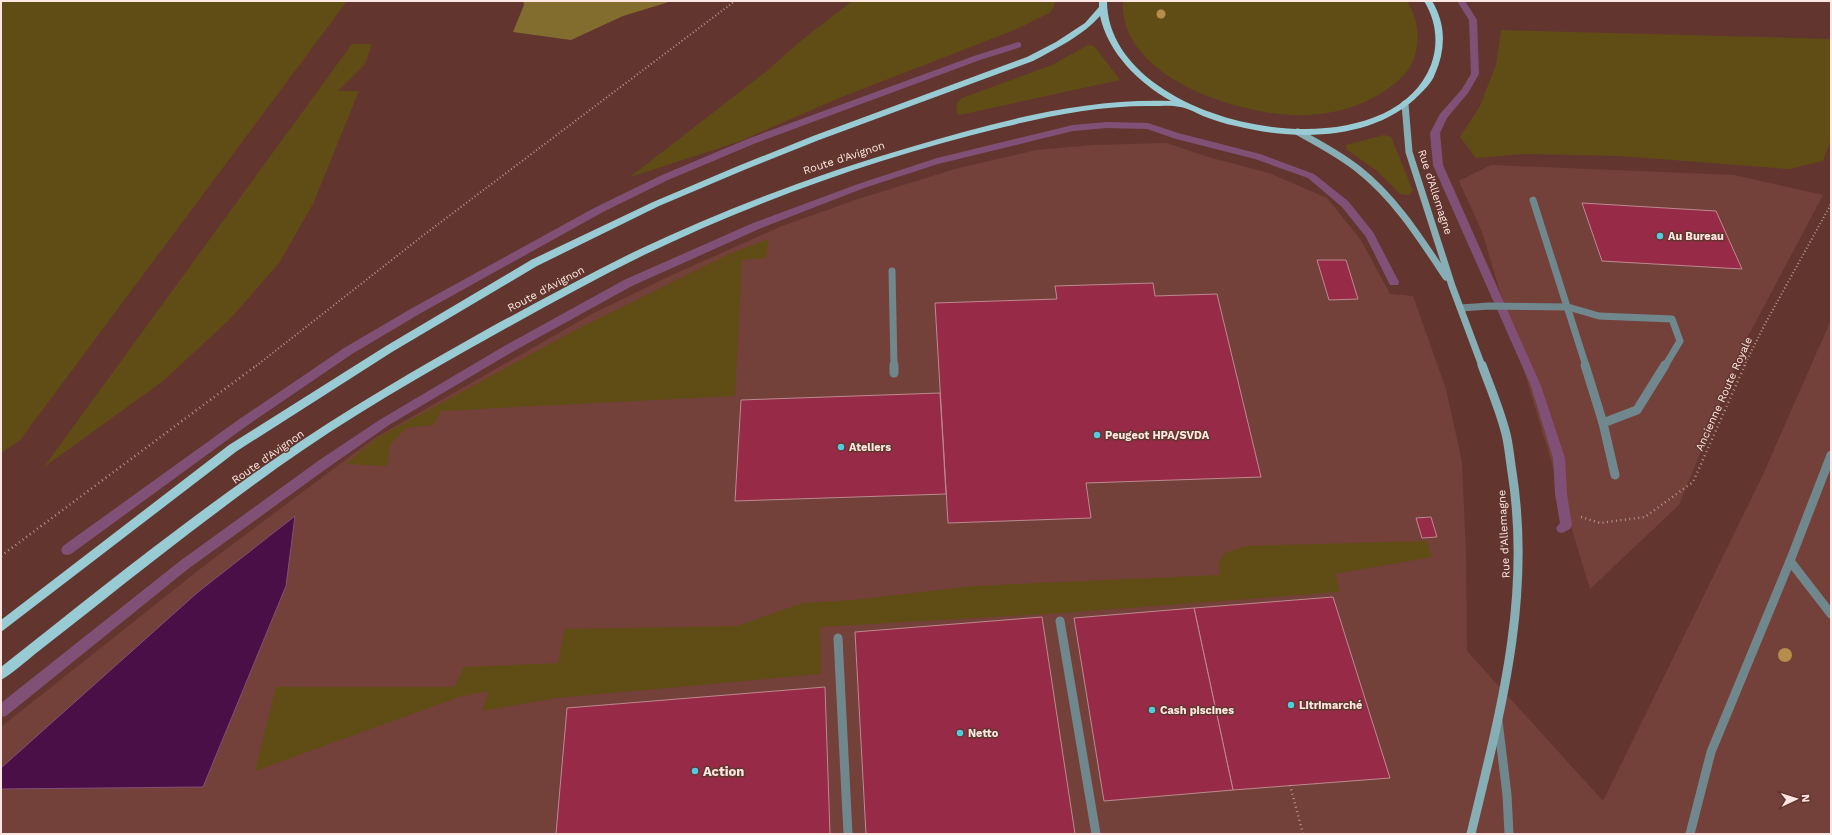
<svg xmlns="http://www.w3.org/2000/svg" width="1832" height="835" viewBox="0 0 1832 835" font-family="'Work Sans',sans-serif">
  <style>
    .built { fill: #734139 }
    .green { fill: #604d16 }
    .forest { fill: #836d2e }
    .water { fill: #4b0f48; stroke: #815076 }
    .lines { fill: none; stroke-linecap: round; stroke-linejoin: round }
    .stream { fill: #815076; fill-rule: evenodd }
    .building { fill: #972b47; stroke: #bd8990 }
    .path-far1 { stroke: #b5948f; stroke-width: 2; stroke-dasharray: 1 2.5; stroke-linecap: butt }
    .path { stroke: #b5948f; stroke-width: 2.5; stroke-dasharray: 1 3.5; stroke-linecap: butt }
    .lane-far1 { stroke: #70888d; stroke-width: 7 }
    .lane { stroke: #70888d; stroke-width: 9 }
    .secondary-far1 { stroke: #87aeb5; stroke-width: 7 }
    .secondary { stroke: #87aeb5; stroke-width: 9 }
    .primary { fill: #98cbd4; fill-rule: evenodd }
    .tree { fill: #b78d4b }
    .poi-dot { fill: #54cadd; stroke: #62362f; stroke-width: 1.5 }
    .labels { text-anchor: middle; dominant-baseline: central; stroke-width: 3; stroke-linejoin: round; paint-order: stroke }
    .street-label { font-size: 11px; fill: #fee7e3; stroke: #62362f }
    .poi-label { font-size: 11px; font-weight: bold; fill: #fee7e3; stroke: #62362f; text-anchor: start }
    .near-poi-label { font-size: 13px; font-weight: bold; fill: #fee7e3; stroke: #62362f; text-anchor: start }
  </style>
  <rect width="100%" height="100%" fill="#62362f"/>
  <g class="built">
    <polygon points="1166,143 1208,157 1269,173 1327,198 1361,240 1390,294 1413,296 1446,389 1462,462 1466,554 1467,651 1603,801 1761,479 1831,320 1831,834 1,834 1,727 209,562 375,438 592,314 672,275 782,226 858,199 955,169 1036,150 1093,145"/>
    <polygon points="1491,165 1734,175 1823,195 1745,342 1679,505 1590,589 1482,232 1459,181"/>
  </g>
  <g class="green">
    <polygon points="1,1 347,1 20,440 1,453"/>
    <polygon points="852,1 1056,1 1051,12 1017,29 839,98 738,142 630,177 767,71 797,44"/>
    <path d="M1123,1H1407C1416,15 1420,34 1416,51C1413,68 1402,78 1389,88C1361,108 1325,117 1291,115C1232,112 1119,76 1123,1Z"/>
    <polygon points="1501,30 1831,39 1831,139 1823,161 1789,169 1621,156 1523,154 1476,158 1460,137 1480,106 1496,65"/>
    <polygon points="352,44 372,44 365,64 338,91 359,91 313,204 279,263 230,319 163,381 44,467"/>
    <path d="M1088,45L1094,46L1120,80L959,115C954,109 956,103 962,98L1052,65Z"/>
    <polygon points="1384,135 1391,137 1413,191 1408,195 1400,194 1376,170 1347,150 1346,145"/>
    <polygon points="769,239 766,258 742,260 735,396 441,411 434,425 406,428 390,445 387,466 346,464 377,438 570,333 729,254"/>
    <polygon points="1427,541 1432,557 1335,574 1340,592 1062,613 820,627 821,674 557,698 482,711 489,691 459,697 255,771 276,687 454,687 464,667 558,663 565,629 737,626 803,603 853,600 973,586 1220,575 1219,562 1225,553 1245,546"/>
  </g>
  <polygon class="forest" points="523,1 672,1 623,16 571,40 513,32 524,5"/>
  <polygon class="water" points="295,516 286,586 203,787 1,789 1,768 198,592"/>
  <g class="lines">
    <g class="stream">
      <polygon points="1457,1 1465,1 1477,20 1479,74 1468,93 1447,118 1440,133 1443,165 1541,386 1565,458 1567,494 1572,525 1570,529 1562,533 1558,532 1556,528 1560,523 1555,494 1553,458 1531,386 1433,165 1430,133 1440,114 1462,89 1471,74 1469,20"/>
      <polygon points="1018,42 1021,43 1021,47 980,60 756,143 668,180 603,212 421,313 352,354 245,427 71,554 67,555 63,554 61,550 63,546 238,420 344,348 414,307 596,207 662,175 750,138 974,56"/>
      <polygon points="1107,122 1148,123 1178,133 1260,154 1314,174 1348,201 1373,232 1399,282 1398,285 1390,285 1366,237 1342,207 1308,178 1255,159 1176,139 1147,129 1107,128 1073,131 938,164 864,188 759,229 632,286 514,351 389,425 326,469 188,569 6,716 1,717 1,703 180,561 318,461 381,419 506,345 624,280 753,223 858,184 937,158 1073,125"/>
    </g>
  </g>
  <g class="building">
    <polygon points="1582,203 1716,211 1742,269 1602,261"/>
    <polygon points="1317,260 1346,260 1358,299 1329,300"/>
    <polygon points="1153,283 1155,296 1217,294 1261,477 1086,483 1091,518 948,523 935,303 1057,299 1055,286"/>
    <polygon points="940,393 946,494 735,501 741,400"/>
    <polygon points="1431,517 1437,537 1422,538 1416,518"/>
    <polygon points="1333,597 1390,778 1233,790 1194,608"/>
    <polygon points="1194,608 1233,790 1104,801 1074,618"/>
    <polygon points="1042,617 1075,834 866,834 855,632"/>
    <polygon points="825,687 830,834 556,834 567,708"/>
  </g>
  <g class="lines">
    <g class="path-far1">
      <polyline points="256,366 425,234 735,1"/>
      <polyline points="1744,366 1765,324 1831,204"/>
    </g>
    <g class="path">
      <polyline points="1581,517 1600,523 1645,517 1693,482 1745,365"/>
      <polyline points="1,556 257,365"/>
      <polyline points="1290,785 1303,834"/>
    </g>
    <g class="lane-far1">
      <polyline points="1533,200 1586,366"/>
      <polyline points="892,271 894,366"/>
      <polyline points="1461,308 1489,306 1568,307 1599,316 1672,319 1680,341 1665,366"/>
    </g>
    <g class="lane">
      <polyline points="894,365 894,373"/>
      <polyline points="1585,365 1603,423"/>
      <polyline points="1831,455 1790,561 1831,614"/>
      <polyline points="1615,475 1603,423 1637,410 1665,365"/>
      <polyline points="1060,621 1096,834"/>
      <polyline points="838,638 848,834"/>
      <polyline points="1498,721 1507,795 1509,834"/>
      <polyline points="1690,834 1711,752 1790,561"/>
    </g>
    <g class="secondary-far1">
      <polyline points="1405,104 1409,152 1452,286 1482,366"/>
      <path d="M1298,132C1318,143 1339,154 1358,169C1395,198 1420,238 1446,277"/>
    </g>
    <path class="secondary" d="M1471,834C1500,713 1532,598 1512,472C1510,460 1509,446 1506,434C1500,410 1490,387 1482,365"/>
    <path class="primary" d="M1099,1H1107C1107,127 1386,181 1431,65C1439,43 1436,20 1424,1H1432C1446,24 1446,49 1435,74C1432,82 1426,88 1420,94C1374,141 1296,141 1236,126C1225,124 1214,120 1203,116C1196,113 1188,108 1180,107C1172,105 1162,106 1155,106C1103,105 1053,115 1004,127C880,157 758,200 644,255C593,280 544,307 494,335C420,376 346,419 277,468C215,513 155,559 95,607C75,623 55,638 35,654C24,663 13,673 1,680V667C91,596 181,523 276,458C345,410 418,368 491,327C540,301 588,274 638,250C726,208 818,174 911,147C996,122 1082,98 1171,101C1139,83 1108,53 1100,16C1082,36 1057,48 1033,61L819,140L744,170L659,206L537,266L392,352L237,451L1,632V620L229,445L386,346L531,260L653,202L738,166L813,136L1027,57L1056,42L1085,23L1099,7Z"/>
  </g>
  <g class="tree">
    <circle cx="1161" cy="14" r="4.5"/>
    <circle cx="1785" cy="655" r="7"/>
  </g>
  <g class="poi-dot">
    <circle cx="1660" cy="236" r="4"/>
    <circle cx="1097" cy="435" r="4"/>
    <circle cx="841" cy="447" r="4"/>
    <circle cx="1291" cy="705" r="4"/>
    <circle cx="1152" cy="710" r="4"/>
    <circle cx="960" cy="733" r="4"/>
    <circle cx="695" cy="771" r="4"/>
  </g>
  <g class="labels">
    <g class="street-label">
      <text transform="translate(844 158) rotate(-18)">Route d'Avignon</text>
      <text transform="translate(1435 192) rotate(72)">Rue d'Allemagne</text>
      <text transform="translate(546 289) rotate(-28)">Route d'Avignon</text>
      <text transform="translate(1724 394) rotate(-66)">Ancienne Route Royale</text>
      <text transform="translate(268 457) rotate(-35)">Route d'Avignon</text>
      <text transform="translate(1504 534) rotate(-93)">Rue d'Allemagne</text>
    </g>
    <g class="poi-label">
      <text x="1668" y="236">Au Bureau</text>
      <text x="1105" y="435">Peugeot HPA/SVDA</text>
      <text x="849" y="447">Ateliers</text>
      <text x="1299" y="705">Litrimarché</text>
      <text x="1160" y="710">Cash piscines</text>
      <text x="968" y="733">Netto</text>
    </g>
    <g class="near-poi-label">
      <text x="703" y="771">Action</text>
    </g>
  </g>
  <rect width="1832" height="835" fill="none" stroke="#fee7e3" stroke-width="4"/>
  <g transform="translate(1796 799) rotate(86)" stroke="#62362f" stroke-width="3" paint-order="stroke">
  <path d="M0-3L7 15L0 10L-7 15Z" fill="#fee7e3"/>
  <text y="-6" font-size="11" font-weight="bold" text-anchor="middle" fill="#fee7e3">N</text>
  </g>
</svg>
